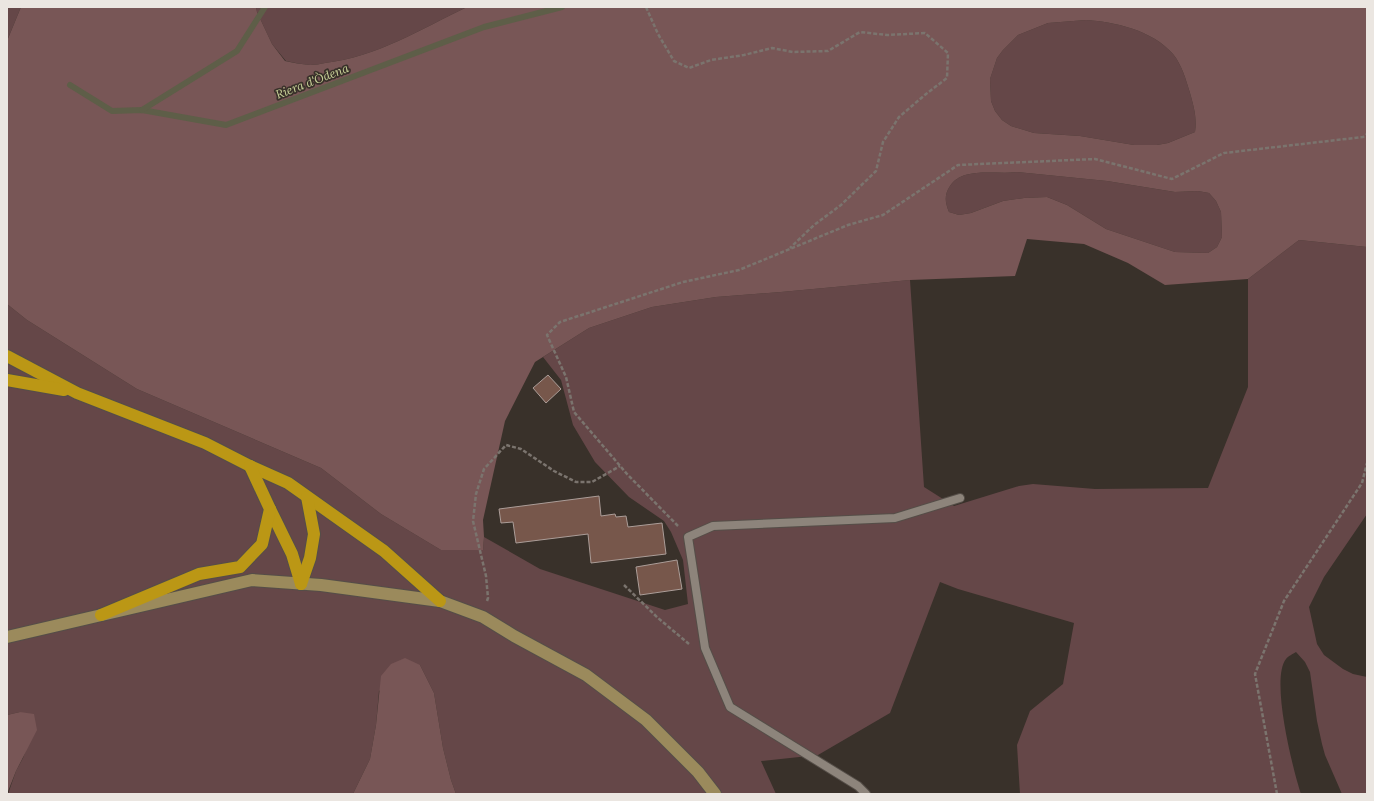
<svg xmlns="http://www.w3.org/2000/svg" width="1374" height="801" viewBox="0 0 1374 801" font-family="Lora,serif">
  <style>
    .green { fill: #654748 }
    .forest { fill: #785656; fill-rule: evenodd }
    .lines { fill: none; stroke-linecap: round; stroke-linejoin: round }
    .stream { stroke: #5e5e48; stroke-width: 6 }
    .building { fill: #77574b; stroke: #ab9d98 }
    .lane-casing { stroke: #554e48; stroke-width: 10 }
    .secondary-casing { stroke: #554e48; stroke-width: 14 }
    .highway-casing { stroke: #554e48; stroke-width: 14 }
    .path { stroke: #7b746e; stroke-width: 2.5; stroke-dasharray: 4 2; stroke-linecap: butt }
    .lane { stroke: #8d847b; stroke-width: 8 }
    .secondary { stroke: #9b8a5c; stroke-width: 12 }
    .highway { stroke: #bb9715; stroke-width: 12 }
    .labels { text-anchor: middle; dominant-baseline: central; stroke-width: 3.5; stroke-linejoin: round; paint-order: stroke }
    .water-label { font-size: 12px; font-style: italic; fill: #c9d298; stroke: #39312a }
  </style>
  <rect width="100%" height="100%" fill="#39312a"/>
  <g class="green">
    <polygon points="7,7 21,7 7,41"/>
    <path d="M256,7H467C421,29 377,57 325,63C320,64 315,65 310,65C302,64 294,63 286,61L272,44L257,12Z"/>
    <path d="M1086,20C1115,22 1152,30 1173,54C1182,65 1186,80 1190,93C1194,107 1197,118 1195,132L1168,143L1157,145H1134L1080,136L1034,133L1011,126L1002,120L995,111L991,101L990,79L997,58L1003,50L1018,35L1048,23Z"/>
    <path d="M1017,172L1107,181L1175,192L1198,191L1209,193L1216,201L1221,212L1222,237L1217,247L1208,253L1175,252L1106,229L1067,205L1047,197L1024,198L1003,201L971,213L959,215L949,212C945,202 944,195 950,186C963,166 996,175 1017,172Z"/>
    <path d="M1299,240L1367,247V514L1324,577L1309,607L1317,644L1324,655L1343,669L1353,674L1367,677V794H1342L1325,755L1322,744L1317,721L1310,672L1305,662L1296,652C1293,654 1288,656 1286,659C1270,679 1293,770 1301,794H1020L1017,745L1030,711L1063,684L1074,623L958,589L940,582L890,713L818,755L761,761L776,794H456L451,780L443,748L434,693L420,665L379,691L376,725L370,759L353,794H8L16,771L23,758L29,742L20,712L7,715V304L27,320L137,389L321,468L381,514L441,550H483L484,537L540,569L665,610L688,604L683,560L671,532L664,521L629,497L595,462L573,425L561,380L543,357L589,328L652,307L716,297L781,292L910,280L924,487L954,506L1019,486L1033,484L1095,489L1208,488L1248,387V279Z"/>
  </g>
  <g class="forest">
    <path d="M21,7H256L257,12L272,44L285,61C293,63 302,64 310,65C315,65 320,64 325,63C377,57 421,29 467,7H1367V247L1299,240L1248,279L1165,285L1128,263L1084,244L1027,239L1015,276L910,280L781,292L716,297L652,307L589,328L535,362L505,421L483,520L484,537L483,550H441L381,514L321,468L137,389L27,320L7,304V41ZM1086,20C1115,22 1152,30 1173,54C1182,65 1186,80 1190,93C1194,107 1197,118 1195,132L1168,143L1157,145H1134L1080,136L1034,133L1011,126L1002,120L995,111L991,101L990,79L997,58L1003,50L1018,35L1048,23ZM1017,172L1107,181L1175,192L1198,191L1209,193L1216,201L1221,212L1222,237L1217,247L1208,253L1175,252L1106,229L1067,205L1047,197L1024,198L1003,201L971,213L959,215L949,212C945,202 944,195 950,186C963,166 996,175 1017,172Z"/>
    <polygon points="405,658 420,665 434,693 443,748 451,780 456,794 353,794 370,759 376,725 381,676 391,664"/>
    <polygon points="20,712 34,714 37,730 16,771 7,794 7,715"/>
  </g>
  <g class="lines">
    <g class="stream">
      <polyline points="70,85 112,111 142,110 226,125 484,27 562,7"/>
      <polyline points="142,110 237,51 265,7"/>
    </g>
  </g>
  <g class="building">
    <polygon points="548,375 561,389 546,403 533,388"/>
    <polygon points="599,496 601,516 615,514 616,517 626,516 628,527 662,523 666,554 591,563 588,534 516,543 513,522 501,523 499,509"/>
    <polygon points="677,560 682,589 640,595 636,567"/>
  </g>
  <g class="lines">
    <g class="lane-casing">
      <polyline id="lane" points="866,794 858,786 730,707 705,648 688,537 713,526 895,518 960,498"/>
    </g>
    <g class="secondary-casing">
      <polyline id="secondary" points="7,637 252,580 321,585 440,601 483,617 514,636 586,675 646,720 698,772 715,794"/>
    </g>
    <g class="highway-casing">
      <g id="highway">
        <polyline points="7,356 77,393 205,443 250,466 288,483 384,551 440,601"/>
        <polyline points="7,380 64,390"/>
        <polyline points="270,509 292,554 301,584"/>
        <polyline points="301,584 310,558 314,534 307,497"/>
        <polyline points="101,615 199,574 240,567 262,544 270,509 250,466"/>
      </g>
    </g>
    <g class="path">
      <polyline points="646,7 658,34 674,61 689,68 711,60 744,55 772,48 793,52 828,51 860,32 887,35 925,33 948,53 947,78 926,94 899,117 883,142 876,171 841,205 814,225 790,248"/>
      <polyline points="678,526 627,474 574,412 566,377 547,335 560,322 683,282 739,270 848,225 883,215 958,165 1095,159 1172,179 1224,153 1363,137 1367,134"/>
      <polyline points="624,585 658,618 689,644"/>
      <polyline points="487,601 488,598 486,576 473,521 476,494 484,469 506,445 521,449 554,471 576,482 592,482 620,466"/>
      <polyline points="1277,794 1255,674 1284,601 1362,483 1367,463"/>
    </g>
    <use href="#lane" class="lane"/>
    <use href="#secondary" class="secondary"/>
    <use href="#highway" class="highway"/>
  </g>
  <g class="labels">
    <g class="water-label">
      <text transform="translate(312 81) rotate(-21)">Riera d'Òdena</text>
    </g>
  </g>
  <rect width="1374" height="801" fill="none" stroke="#ebe6e1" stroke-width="16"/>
</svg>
